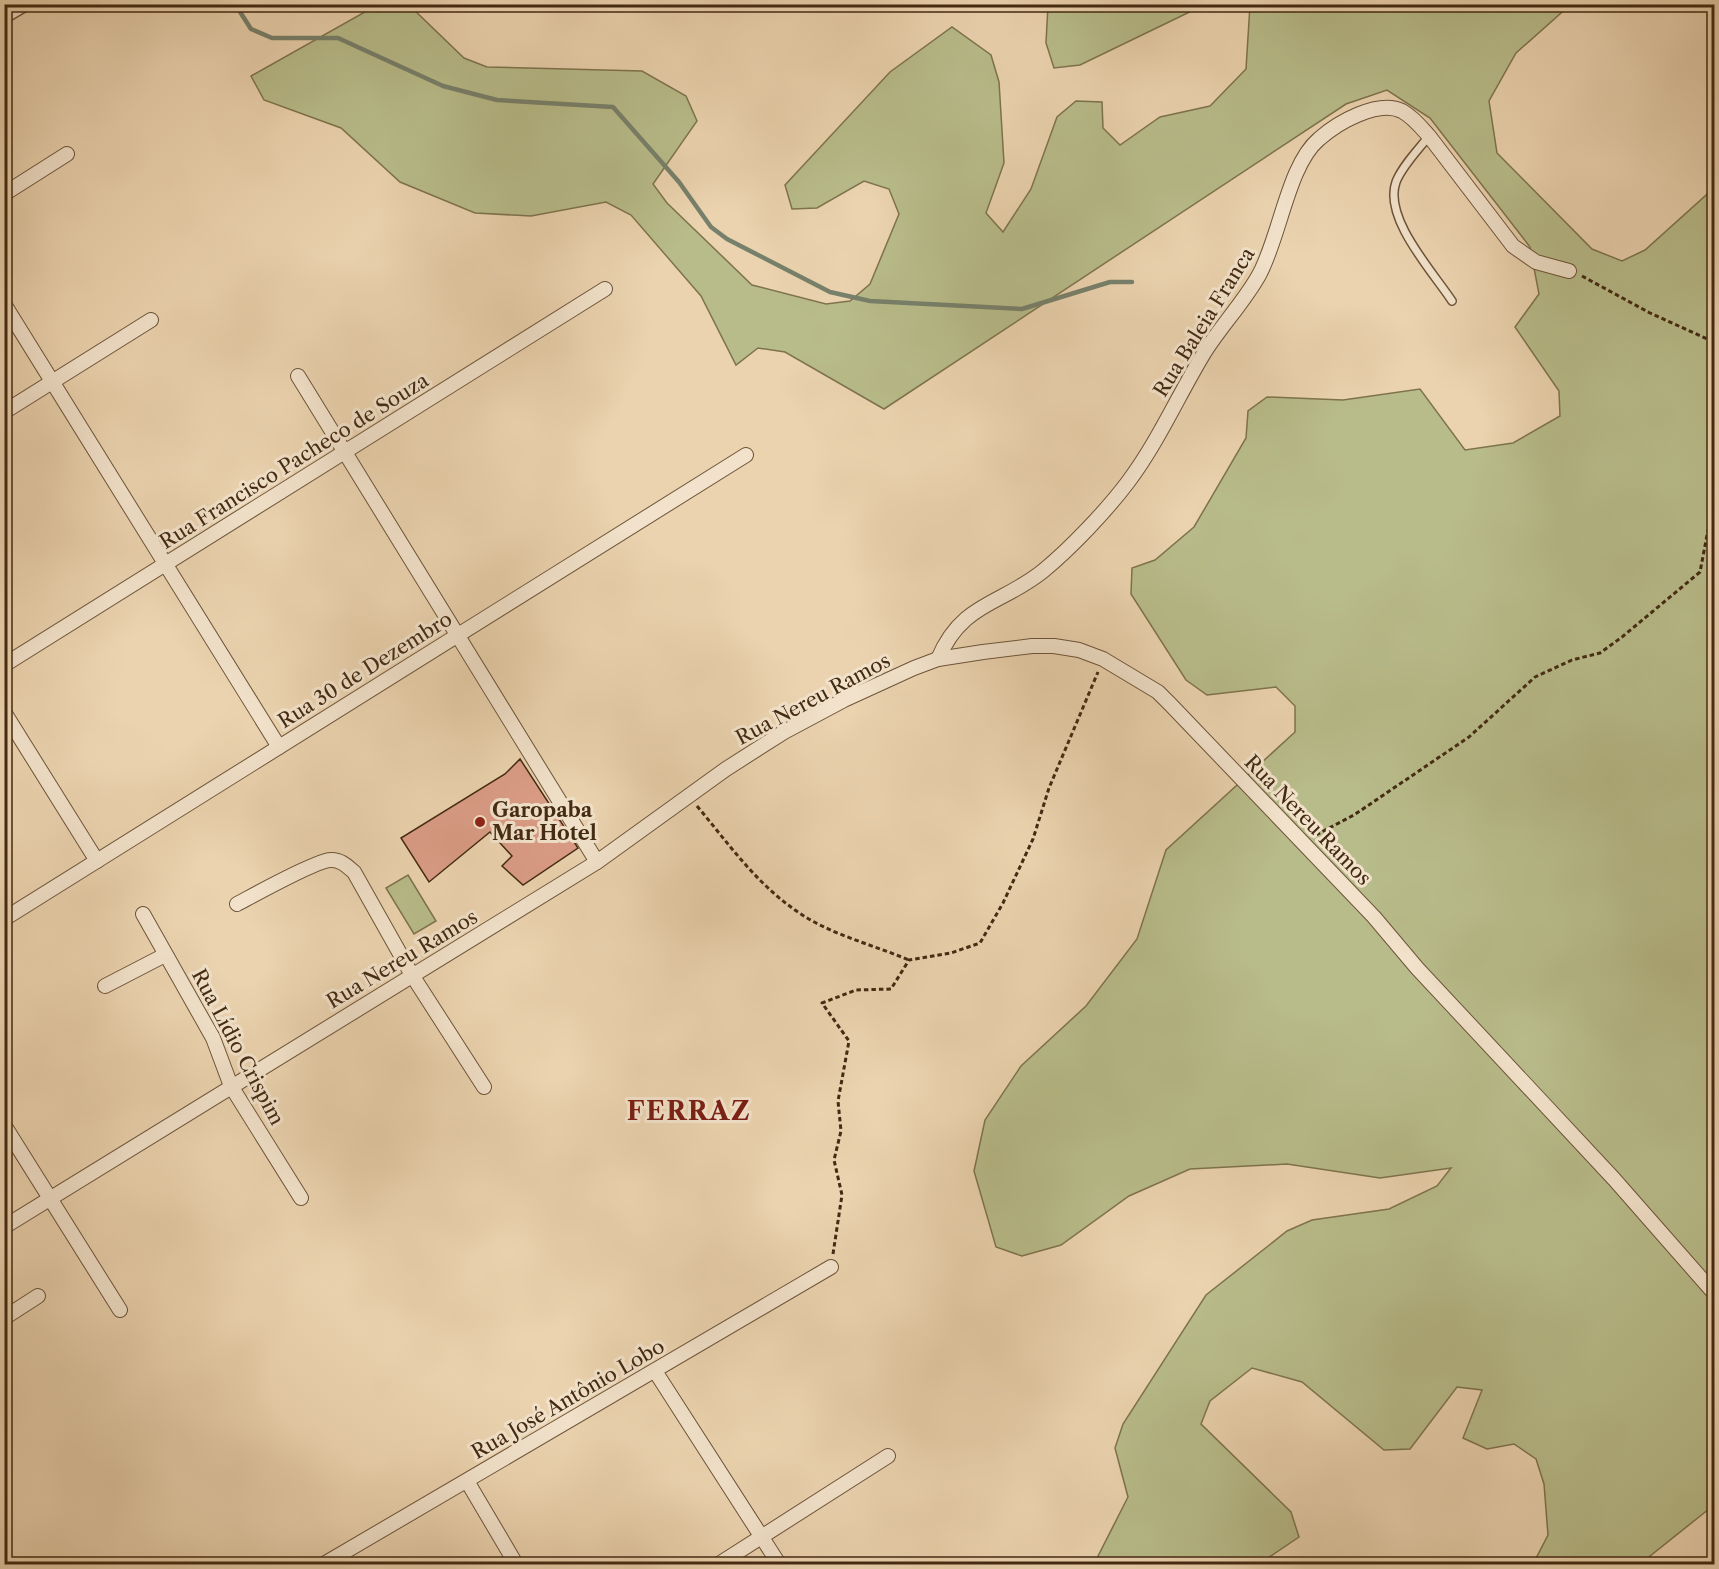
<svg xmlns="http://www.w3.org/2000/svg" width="1719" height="1569" viewBox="0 0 1719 1569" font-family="'Libre Caslon Text',serif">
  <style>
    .green { fill: #b8bc8a; stroke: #7e734e; stroke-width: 1.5 }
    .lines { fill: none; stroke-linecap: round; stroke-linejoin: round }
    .stream { stroke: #77806b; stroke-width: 4.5 }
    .building { fill: #db9c86; stroke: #432a12; stroke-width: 1.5 }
    .service-casing { stroke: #6d5439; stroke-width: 10 }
    .minor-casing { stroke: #6d5439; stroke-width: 16 }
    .path { stroke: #432a12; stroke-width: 3; stroke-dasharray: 4.5 3; stroke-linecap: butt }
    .service { stroke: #f2e2cb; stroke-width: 7 }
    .minor { stroke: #f2e2cb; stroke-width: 14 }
    .poi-dot { fill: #8f2418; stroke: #f2e2cb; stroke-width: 2 }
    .labels { text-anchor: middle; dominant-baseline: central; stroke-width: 6; stroke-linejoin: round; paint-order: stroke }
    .street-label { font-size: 20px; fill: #432a12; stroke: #f2e2cb }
    .poi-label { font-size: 20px; font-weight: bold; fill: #432a12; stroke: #f2e2cb; text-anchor: start }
    .district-label { font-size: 26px; font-weight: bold; letter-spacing: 1.5px; fill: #7a1f14; stroke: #f2e2cb }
  </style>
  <rect width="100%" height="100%" fill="#ebd3af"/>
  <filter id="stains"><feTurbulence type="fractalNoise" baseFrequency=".00333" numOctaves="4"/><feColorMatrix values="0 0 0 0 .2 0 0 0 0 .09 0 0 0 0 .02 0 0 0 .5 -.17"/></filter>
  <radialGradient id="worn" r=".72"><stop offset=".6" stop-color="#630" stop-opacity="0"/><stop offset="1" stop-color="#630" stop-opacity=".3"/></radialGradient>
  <g class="green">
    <polygon points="379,4 410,6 464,58 487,67 642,71 686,96 697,121 653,184 667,203 752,285 826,304 850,301 870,284 899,214 889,189 864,181 817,208 792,209 785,185 890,72 952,27 991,55 999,82 1004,163 986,213 1003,232 1031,189 1057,117 1076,101 1102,102 1103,128 1120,145 1160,117 1210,106 1246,69 1250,5 1570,5 1516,53 1489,101 1497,153 1592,249 1622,261 1645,250 1714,188 1714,1505 1640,1564 1533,1564 1548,1535 1544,1484 1536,1459 1514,1444 1487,1449 1463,1438 1482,1390 1457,1387 1410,1449 1384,1450 1302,1382 1252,1368 1210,1401 1201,1424 1291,1512 1299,1537 1259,1564 1094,1564 1128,1497 1115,1448 1123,1424 1206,1295 1287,1231 1312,1220 1389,1209 1437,1186 1451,1168 1380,1178 1287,1164 1190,1169 1129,1196 1061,1245 1022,1256 996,1247 974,1171 985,1120 1021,1066 1086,1006 1137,939 1166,850 1295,732 1295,706 1276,687 1207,695 1186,680 1131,594 1132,568 1155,560 1194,527 1246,438 1248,411 1267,397 1343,400 1420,389 1465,450 1513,443 1560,416 1559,391 1515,327 1539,294 1530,247 1430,118 1387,90 1346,104 884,409 785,352 758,348 736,365 701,296 631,215 606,202 531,216 475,213 400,182 341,128 264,100 251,76"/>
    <polygon points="1048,5 1048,4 1204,5 1080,65 1054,68 1046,43"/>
    <polygon points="408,875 436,921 414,934 386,888"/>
  </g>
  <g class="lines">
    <polyline class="stream" points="235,4 251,29 272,38 338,38 443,86 497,100 613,107 679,182 711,227 727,239 830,292 870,301 1022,309 1110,282 1132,282"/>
  </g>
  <polygon class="building" points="520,759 578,848 523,885 502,866 512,856 490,832 429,882 401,838 505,774"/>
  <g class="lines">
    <g class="service-casing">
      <g id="service">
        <polyline points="4,20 31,4"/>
        <path d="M1429,136C1419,149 1402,166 1396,182C1383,218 1433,272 1452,301"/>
      </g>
    </g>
    <g class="minor-casing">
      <g id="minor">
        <polyline points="4,194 67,154"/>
        <polyline points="4,304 279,747"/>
        <polyline points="298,376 597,862"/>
        <polyline points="4,412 151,320"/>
        <path d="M938,659C962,602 1001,605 1043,571C1071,548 1107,510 1128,482C1158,442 1178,396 1204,353C1221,326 1244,302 1259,275C1280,237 1288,165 1319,139C1337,123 1378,99 1402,111C1413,117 1421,127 1429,136L1513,246L1536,262L1569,271"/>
        <polyline points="4,665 605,289"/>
        <polyline points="4,712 97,861"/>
        <path d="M237,904C254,895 315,861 330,860C340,859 347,866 354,872L412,975L484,1087"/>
        <polyline points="143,914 213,1038 231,1086 301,1198"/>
        <polyline points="4,919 746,455"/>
        <polyline points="105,986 165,955"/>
        <polyline points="4,1125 120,1310"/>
        <polyline points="4,1227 597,862 726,769 784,732 844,700 914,668 938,659 983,652 1032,646 1054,646 1079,650 1103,659 1158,692 1170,704 1374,917 1417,968 1614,1179 1714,1293"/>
        <polyline points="4,1318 38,1296"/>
        <polyline points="655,1371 779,1564"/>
        <polyline points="467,1481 516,1564"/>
        <polyline points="324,1564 831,1267"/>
        <polyline points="719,1564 888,1456"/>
      </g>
    </g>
    <g class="path">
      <polyline points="1582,276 1650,313 1714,342"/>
      <path d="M697,806C728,843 755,882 795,910C828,934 871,944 909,960"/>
      <polyline points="1316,835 1354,815 1469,737 1535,677 1572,660 1600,653 1622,637 1700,572 1708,530 1714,525"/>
      <polyline points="833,1254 842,1195 834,1160 841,1131 838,1101 849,1041 822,1003 856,990 891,989 909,960 951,953 980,943 1003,903 1033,839 1049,788 1098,672"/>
    </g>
    <use href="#service" class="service"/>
    <use href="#minor" class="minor"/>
  </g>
  <circle class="poi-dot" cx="480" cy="822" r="6"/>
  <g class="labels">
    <g class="street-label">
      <text transform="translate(1204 322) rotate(-58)">Rua Baleia Franca</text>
      <text transform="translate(294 461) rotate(-32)">Rua Francisco Pacheco de Souza</text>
      <text transform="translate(365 670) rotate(-32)">Rua 30 de Dezembro</text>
      <text transform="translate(813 699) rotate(-28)">Rua Nereu Ramos</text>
      <text transform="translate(1308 820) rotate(46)">Rua Nereu Ramos</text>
      <text transform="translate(402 959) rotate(-31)">Rua Nereu Ramos</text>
      <text transform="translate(238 1047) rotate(62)">Rua Lídio Crispim</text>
      <text transform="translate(568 1399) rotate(-30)">Rua José Antônio Lobo</text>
    </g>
    <g class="poi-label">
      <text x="492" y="810">Garopaba<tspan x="492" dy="23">Mar Hotel</tspan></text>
    </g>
    <g class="district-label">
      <text x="689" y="1111">FERRAZ</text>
    </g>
  </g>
  <rect width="1719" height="1569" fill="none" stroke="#ebd3af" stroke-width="24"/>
  <rect x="6" y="6" width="1707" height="1557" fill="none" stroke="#432a12" stroke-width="3"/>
  <rect x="12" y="12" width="1695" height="1545" fill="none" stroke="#432a12" stroke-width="1.5"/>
  <rect width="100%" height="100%" filter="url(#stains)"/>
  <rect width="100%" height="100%" fill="url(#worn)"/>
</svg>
